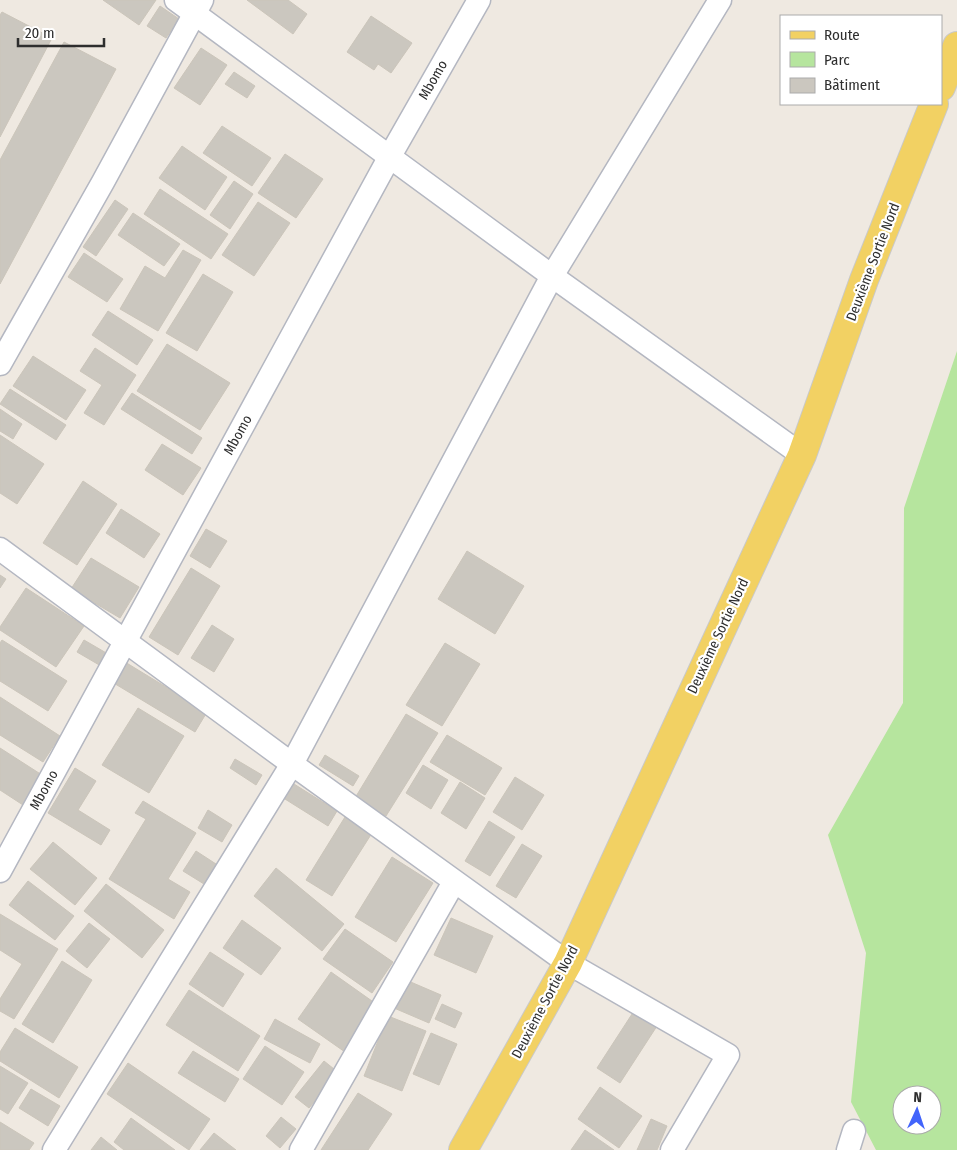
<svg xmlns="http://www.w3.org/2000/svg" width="957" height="1150" viewBox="0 0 957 1150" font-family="'Fira Sans Condensed',sans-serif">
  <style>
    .green { fill: #b6e59e; fill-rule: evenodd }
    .building { fill: #cbc7bf; stroke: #cbc5ba }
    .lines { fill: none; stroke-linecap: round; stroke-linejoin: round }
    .minor-casing { stroke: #b4b7c1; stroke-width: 25 }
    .primary-casing { stroke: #c9c9c9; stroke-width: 30 }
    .minor { stroke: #fff; stroke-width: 22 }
    .primary { stroke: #f2d163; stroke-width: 28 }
    .labels { text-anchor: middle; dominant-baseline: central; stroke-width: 4.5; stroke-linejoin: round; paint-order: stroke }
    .street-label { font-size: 14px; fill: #2e2e2e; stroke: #fff }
  </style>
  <rect width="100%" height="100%" fill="#efe9e1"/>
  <path class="green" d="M957,351V1150H876L851,1102L866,953L828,835L903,703L904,508ZM902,1095H932V1125H902Z"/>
  <g class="building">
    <polygon points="103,0 156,0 139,25"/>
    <polygon points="247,0 288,0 307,14 293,34"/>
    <polygon points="160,6 179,19 166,38 147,26"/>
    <polygon points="2,12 52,38 0,137 0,15"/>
    <polygon points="371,16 412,43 391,73 378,64 374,70 347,52"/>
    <polygon points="64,42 116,69 0,284 0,160"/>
    <polygon points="201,48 227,65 200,105 174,88"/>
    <polygon points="234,72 255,86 247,98 225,84"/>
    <polygon points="222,126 271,158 252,186 203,153"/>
    <polygon points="182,146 227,177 205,210 159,178"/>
    <polygon points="285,154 323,179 296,218 258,193"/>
    <polygon points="234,181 253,194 230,229 210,215"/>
    <polygon points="160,189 228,234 211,259 144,214"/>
    <polygon points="115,200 128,209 96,256 83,247"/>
    <polygon points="258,202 290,223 254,276 222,255"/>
    <polygon points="133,213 180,244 164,266 118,235"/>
    <polygon points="183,250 201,260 158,331 120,309 145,266 165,278"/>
    <polygon points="84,253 123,279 107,302 68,277"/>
    <polygon points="203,274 233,292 197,351 166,333"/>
    <polygon points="108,311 153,340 137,365 92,335"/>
    <polygon points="167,344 230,383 200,430 137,391"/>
    <polygon points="95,348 136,375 104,425 84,413 102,385 80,371"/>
    <polygon points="33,356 86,390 66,420 13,386"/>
    <polygon points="10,389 66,425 56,440 0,404"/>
    <polygon points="132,393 202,438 192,454 121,409"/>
    <polygon points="0,409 22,424 13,439 0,431"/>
    <polygon points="0,435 44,464 17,504 0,493"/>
    <polygon points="162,444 201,468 183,495 145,470"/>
    <polygon points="83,481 117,504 77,565 43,543"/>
    <polygon points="121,509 160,534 144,558 106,533"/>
    <polygon points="206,529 227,541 210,568 190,556"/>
    <polygon points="467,551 524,586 495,634 438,599"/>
    <polygon points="91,558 139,587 120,618 71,589"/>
    <polygon points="191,568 220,586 178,655 149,637"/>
    <polygon points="0,575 6,579 0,588"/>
    <polygon points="26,588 84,626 56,667 0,630 0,627"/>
    <polygon points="212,625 234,639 214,672 191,658"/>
    <polygon points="2,640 67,681 48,711 0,681 0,643"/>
    <polygon points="84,640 108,654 101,666 77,652"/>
    <polygon points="445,643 480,664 442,726 406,705"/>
    <polygon points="125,662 207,712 195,732 112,682"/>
    <polygon points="0,697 60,736 43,762 0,735"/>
    <polygon points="138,708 184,736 149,793 102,765"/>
    <polygon points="406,714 438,733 386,816 355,798"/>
    <polygon points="447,735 502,768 485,795 430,762"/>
    <polygon points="0,748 42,775 23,805 0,790"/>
    <polygon points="325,755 359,776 353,786 319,765"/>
    <polygon points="235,759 262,775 256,785 230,768"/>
    <polygon points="423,765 448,780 431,809 406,793"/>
    <polygon points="75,768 96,781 78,810 110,830 101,845 48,813"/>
    <polygon points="515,777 544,795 522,830 493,812"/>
    <polygon points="286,779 337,811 328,826 277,794"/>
    <polygon points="460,782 485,798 466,829 441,813"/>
    <polygon points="143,801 196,833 168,879 190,892 174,919 109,879 146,819 135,813"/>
    <polygon points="208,810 232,825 222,842 198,828"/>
    <polygon points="345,817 372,833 332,896 306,880"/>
    <polygon points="489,821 515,837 490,876 465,861"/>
    <polygon points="53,842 97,878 75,905 30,869"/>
    <polygon points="522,844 542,856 516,898 496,886"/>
    <polygon points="196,851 216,864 204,884 183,871"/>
    <polygon points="392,857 433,883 396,942 355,917"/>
    <polygon points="276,868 344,924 322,951 254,896"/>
    <polygon points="28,881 74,916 55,940 9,905"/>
    <polygon points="106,884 164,930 142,958 84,911"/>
    <polygon points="0,914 58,949 14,1019 0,1011 0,999 22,964 0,950"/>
    <polygon points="451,918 493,936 476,973 434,955"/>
    <polygon points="242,920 281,948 261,975 223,948"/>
    <polygon points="89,923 110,939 87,968 66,951"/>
    <polygon points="345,929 393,962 372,993 323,959"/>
    <polygon points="210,952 244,974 223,1007 189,984"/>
    <polygon points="62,961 92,980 53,1043 22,1024"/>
    <polygon points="331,972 379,1006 345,1052 298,1019"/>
    <polygon points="406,980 441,995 429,1023 394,1008"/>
    <polygon points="189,990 260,1036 238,1071 166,1025"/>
    <polygon points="442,1004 462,1013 455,1028 435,1019"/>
    <polygon points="634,1011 657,1026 620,1083 597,1068"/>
    <polygon points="388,1016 426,1031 402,1091 364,1076"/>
    <polygon points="275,1019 320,1044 310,1063 264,1039"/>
    <polygon points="15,1028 78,1067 59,1098 0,1061 0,1052"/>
    <polygon points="431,1033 457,1044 439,1085 413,1074"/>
    <polygon points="265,1046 304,1072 282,1105 243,1079"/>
    <polygon points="193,1051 239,1079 225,1102 178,1073"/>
    <polygon points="324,1061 339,1073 309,1108 295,1097"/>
    <polygon points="128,1063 210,1119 189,1150 107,1094"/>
    <polygon points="0,1066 28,1083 8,1114 0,1109"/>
    <polygon points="600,1087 642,1116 619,1148 578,1119"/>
    <polygon points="31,1089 60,1106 48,1126 19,1108"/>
    <polygon points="358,1093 392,1114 368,1150 321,1150"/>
    <polygon points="281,1117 296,1129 280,1148 266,1136"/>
    <polygon points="131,1118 175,1150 124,1150 114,1142"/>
    <polygon points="651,1119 667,1126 657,1150 637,1150"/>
    <polygon points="0,1122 34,1143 29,1150 0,1150"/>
    <polygon points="585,1130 614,1150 571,1150"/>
    <polygon points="214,1133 236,1150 200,1150"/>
    <polygon points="101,1137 117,1150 91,1150"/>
  </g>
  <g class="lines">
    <g class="minor-casing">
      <g id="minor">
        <polyline points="176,0 552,276 802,455"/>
        <polyline points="0,364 103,182 202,0"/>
        <polyline points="0,549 292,764 568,963 728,1055 672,1150"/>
        <polyline points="0,871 390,156 479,0"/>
        <polyline points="54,1150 292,764 552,276 720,0"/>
        <polyline points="301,1150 454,882"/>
        <polyline points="848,1150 854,1131"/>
      </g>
    </g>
    <g class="primary-casing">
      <g id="primary">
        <polyline points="941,87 957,46"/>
        <polyline points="463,1150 568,963 802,455 864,280 934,104"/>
      </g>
    </g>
    <use href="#minor" class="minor"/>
    <use href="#primary" class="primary"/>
  </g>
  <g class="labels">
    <g class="street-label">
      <text transform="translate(433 80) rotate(-60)">Mbomo</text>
      <text transform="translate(873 262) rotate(-69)">Deuxième Sortie Nord</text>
      <text transform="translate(238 435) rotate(-61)">Mbomo</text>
      <text transform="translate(718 636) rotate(-65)">Deuxième Sortie Nord</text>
      <text transform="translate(44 790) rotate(-61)">Mbomo</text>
      <text transform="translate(545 1002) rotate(-62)">Deuxième Sortie Nord</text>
    </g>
  </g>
  <rect x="780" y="15" width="162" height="90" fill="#ffffff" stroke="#ababab"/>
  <rect x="790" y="31" width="25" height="8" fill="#f2d163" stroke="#ababab"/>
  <text x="824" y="40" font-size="15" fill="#2e2e2e">Route</text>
  <rect x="790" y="52" width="25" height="15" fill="#b6e59e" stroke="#ababab"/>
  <text x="824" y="65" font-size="15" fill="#2e2e2e">Parc</text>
  <rect x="790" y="78" width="25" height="15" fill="#cbc7bf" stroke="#ababab"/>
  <text x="824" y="90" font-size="15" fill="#2e2e2e">Bâtiment</text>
  <g transform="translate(917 1110) rotate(3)"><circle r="24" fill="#ffffff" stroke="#ababab"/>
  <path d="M0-4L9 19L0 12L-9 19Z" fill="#4264fb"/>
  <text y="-8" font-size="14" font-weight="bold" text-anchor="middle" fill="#2e2e2e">N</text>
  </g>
  <path d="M18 38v8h86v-8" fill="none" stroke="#2e2e2e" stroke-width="2.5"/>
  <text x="25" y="38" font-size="15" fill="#2e2e2e" stroke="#ffffff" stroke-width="4" paint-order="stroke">20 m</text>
</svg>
